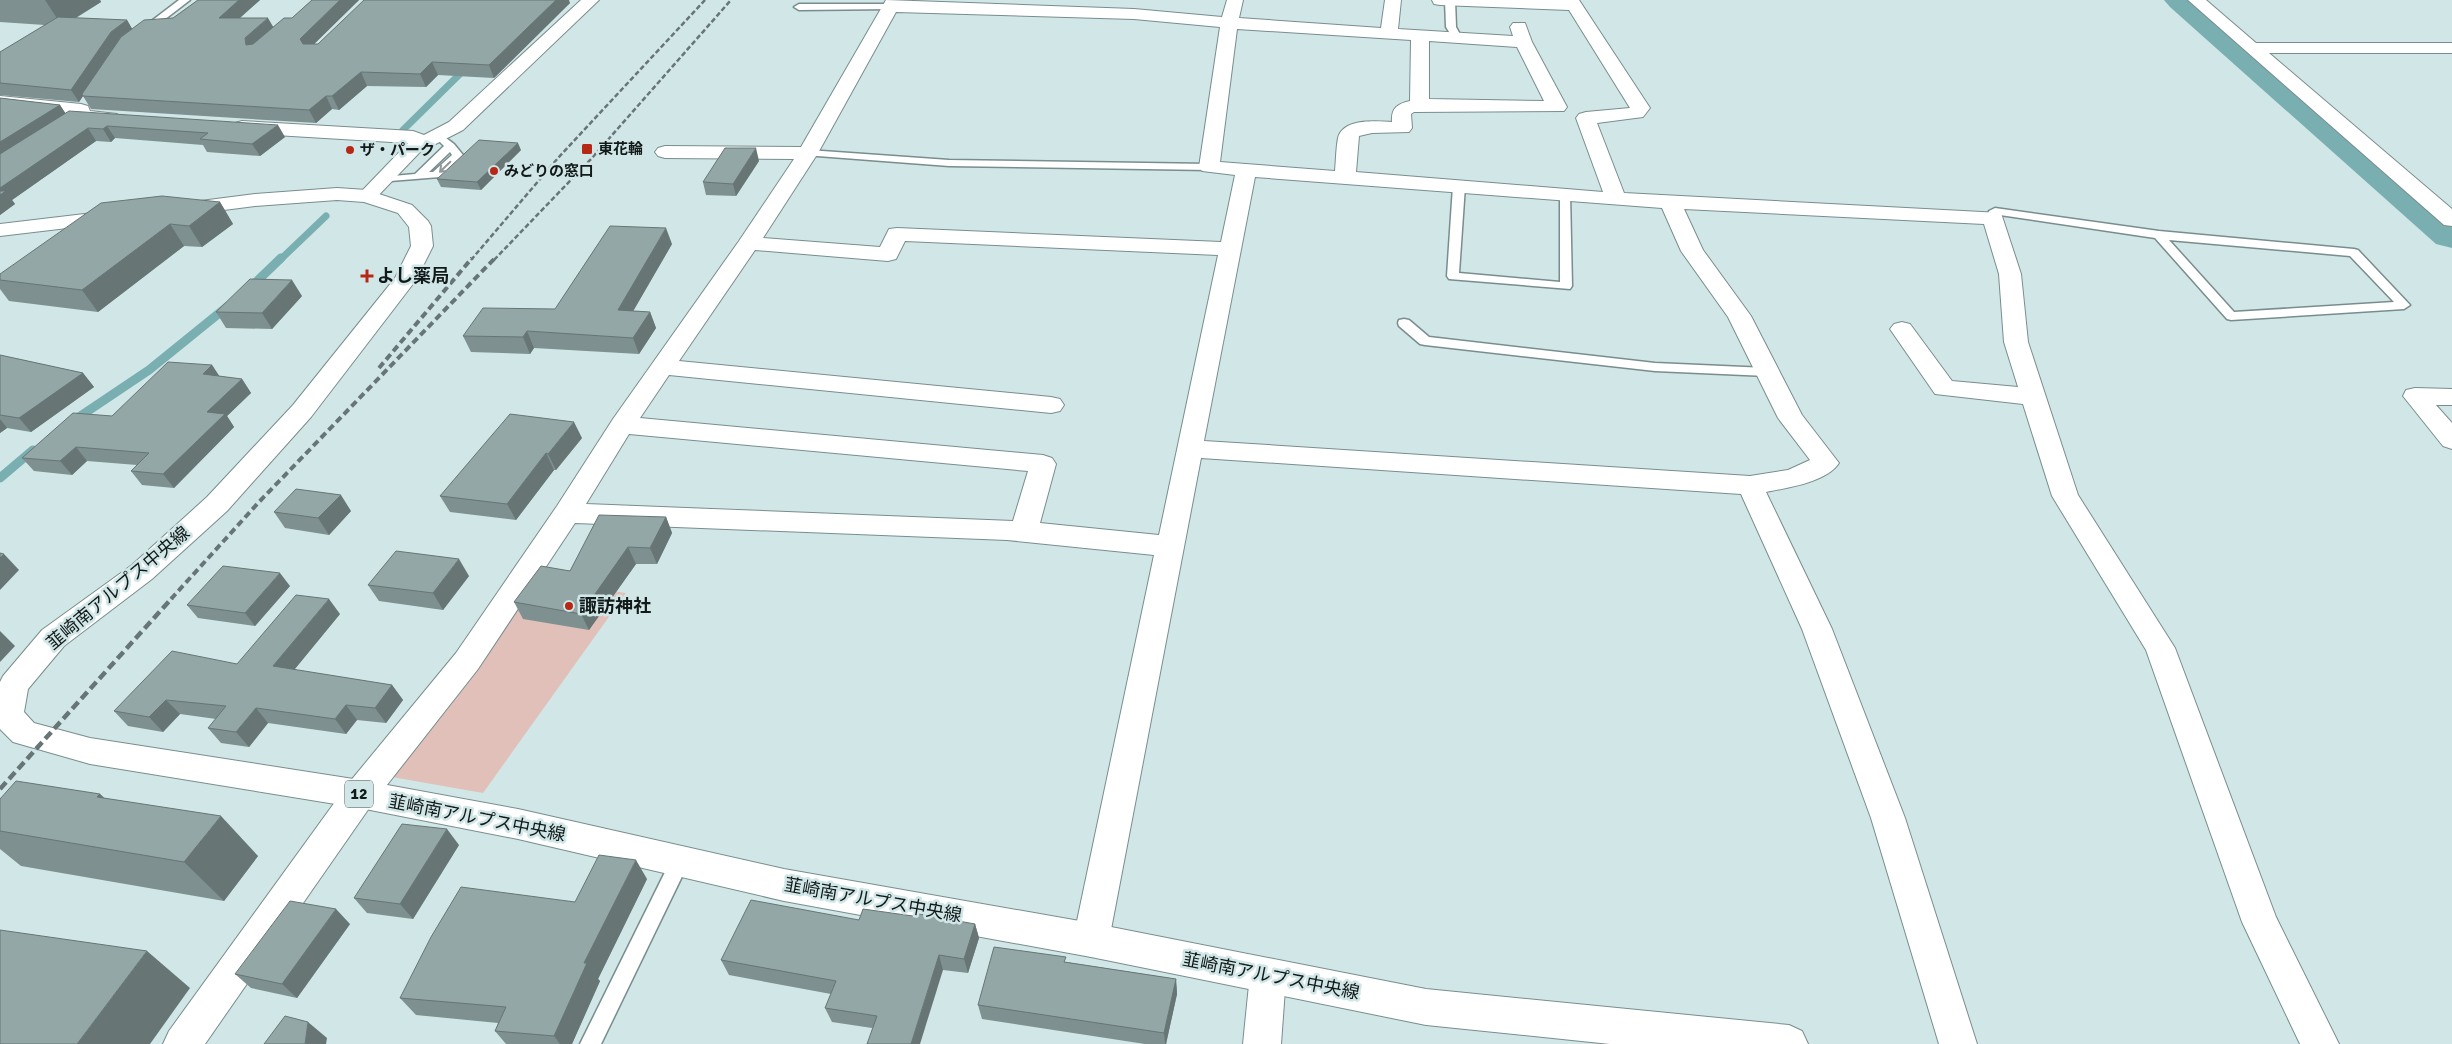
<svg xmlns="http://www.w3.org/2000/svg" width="2452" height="1044" viewBox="0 0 2452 1044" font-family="Signika,'Noto Sans JP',sans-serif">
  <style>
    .green { fill: #e1c0ba }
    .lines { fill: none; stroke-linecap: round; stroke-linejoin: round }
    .stream-far1 { stroke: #7aafb1; stroke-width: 7 }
    .stream { stroke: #7aafb1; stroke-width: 9 }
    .river { fill: #7aafb1; fill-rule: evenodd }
    .lane-casing { stroke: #798d8d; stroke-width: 3 }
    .street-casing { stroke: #798d8d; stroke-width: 2 }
    .primary-casing { stroke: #798d8d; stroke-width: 2 }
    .lane { fill: #fff; fill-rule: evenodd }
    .street { fill: #fff; fill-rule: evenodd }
    .primary { fill: #fff; fill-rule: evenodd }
    .rail-far2 { stroke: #687576; stroke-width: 2.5; stroke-dasharray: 5 2.5; stroke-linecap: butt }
    .rail-far1 { stroke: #687576; stroke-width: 4; stroke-dasharray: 7 4; stroke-linecap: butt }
    .rail { stroke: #687576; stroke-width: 4.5; stroke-dasharray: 9 4.5; stroke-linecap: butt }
    .wall { fill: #7e9090 }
    .shaded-wall { fill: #677575 }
    .building { fill: #93a7a7; stroke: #677575 }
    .oneway { stroke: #949898 }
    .poi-dot { fill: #b62816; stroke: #d1e6e7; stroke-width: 2 }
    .labels { text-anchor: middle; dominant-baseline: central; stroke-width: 5; stroke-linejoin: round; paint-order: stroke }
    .far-poi-label { font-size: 15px; font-weight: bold; fill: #121919; stroke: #d1e6e7; text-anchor: start }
    .shield { fill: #d1e6e7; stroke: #4b5657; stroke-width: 1 }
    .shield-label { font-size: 16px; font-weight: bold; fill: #121919 }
    .poi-label { font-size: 18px; font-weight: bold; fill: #121919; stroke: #d1e6e7; text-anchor: start }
    .street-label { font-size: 18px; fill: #121919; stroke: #d1e6e7 }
  </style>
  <rect width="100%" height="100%" fill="#d1e6e7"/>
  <polygon class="green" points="536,579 626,593 483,793 392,777"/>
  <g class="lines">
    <g class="stream-far1">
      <polyline points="403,130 466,68"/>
      <polyline points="280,260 326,216"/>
    </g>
    <g class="stream">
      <polyline points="251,287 281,258"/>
      <polyline points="73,421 149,370 228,306"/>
      <polyline points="0,478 33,450"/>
    </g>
    <polygon class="river" points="2164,0 2203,0 2452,211 2452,248 2436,244 2170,7"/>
    <g class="lane-casing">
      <g id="lane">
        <polygon points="179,0 190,0 147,33 141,33 141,29"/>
        <polygon points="1445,0 1455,0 1456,27 1462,38 1460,40 1454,40 1446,27"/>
        <polygon points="891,4 894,5 894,9 799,10 794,7 799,4"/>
        <path d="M438,132L454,144L463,155L440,177L378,182L376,180L382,177L415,174L444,146L433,135ZM450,152L452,155L433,172H429Z"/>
        <polygon points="808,150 949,160 1209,164 1215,167 1209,170 949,166 804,155 803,153"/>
        <polygon points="1459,183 1465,186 1459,273 1560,282 1560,195 1562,193 1570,193 1572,286 1570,289 1449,279 1447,276 1453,186"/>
        <path d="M1995,208L2159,231L2354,249L2358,250L2410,305L2404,309L2231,320L2227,319L2155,238L2000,215L1997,220H1989L1987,218L1989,211ZM2169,240L2350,256L2394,302L2234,312Z"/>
        <polygon points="1404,319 1409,320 1429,337 1655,363 1767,368 1774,372 1767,376 1655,371 1425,345 1420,344 1399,326 1398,323 1399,320"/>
        <polygon points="680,854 687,856 689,862 601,1044 580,1044 673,856"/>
      </g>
    </g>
    <g class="street-casing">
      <g id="street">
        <polygon points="581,0 599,0 463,130 420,152 374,200 367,202 360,200 357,196 408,143 242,133 235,131 232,127 235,123 242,121 413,131 424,135 449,122"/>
        <path d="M886,0L1134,9L1222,17L1227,0H1243L1239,18L1381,28L1385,0H1401L1398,29L1513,36L1510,27L1513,23H1525L1532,42L1567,107L1564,111L1414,112L1411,114L1412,128L1409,132L1372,133L1359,136L1356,172L1603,192L1576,118L1579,114L1586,112L1630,108L1569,10L1440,5L1434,4L1432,0H1579L1650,108L1643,117L1597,123L1624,193L2001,213L2021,274L2028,342L2078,495L2175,648L2276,917L2339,1044H2300L2242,922L2146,650L2052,496L2023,404L1935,394L1890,329L1894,324L1902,322L1910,324L1952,381L2018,387L2004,342L1999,274L1984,224L1684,209L1703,250L1751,316L1802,415L1839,463C1827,482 1787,488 1766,492L1832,629L1905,818L1977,1044H1939L1871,818L1802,629L1741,494L1201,458L1109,940L1104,952L1091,957L1078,952L1073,940L1154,555L1007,540L575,523L478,669L372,804L205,1044H163L169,1031L348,784L456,653L557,506L613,419L739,241L794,159L665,158L658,156L655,152L658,148L665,146L801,147ZM896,12L1134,19L1220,27L1199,167L1202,171L1235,175L1221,242L897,228L889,229L880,247L763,238L818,153ZM1237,29L1411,40L1410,101C1397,104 1391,108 1392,122C1376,121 1343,118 1338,138C1336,148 1336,160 1335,171L1220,162ZM1429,41L1517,47L1544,101L1429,99ZM1255,177L1662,208L1681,251L1728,317L1778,418L1810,460L1788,470L1750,476L1204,441ZM905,241L1218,255L1159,535L1040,523L1056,464L1052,458L1043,455L640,418L669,375L1051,413L1060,411L1064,405L1060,399L1051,397L679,361L755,250L888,261L896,259ZM629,434L1028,471L1013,521L586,504Z"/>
        <polygon points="2188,0 2206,0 2256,43 2452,43 2452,53 2269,53 2452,209 2452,226 2444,225"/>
        <path d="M0,96L81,104L88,106L90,111L117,114L120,118L117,122C103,125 85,123 71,120L69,115L0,108Z"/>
        <polygon points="2415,388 2452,389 2452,405 2436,405 2452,423 2452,449 2443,446 2403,396 2406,390"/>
        <polygon points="1268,958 1281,963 1286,975 1281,1044 1243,1044 1250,975 1255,963"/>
      </g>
    </g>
    <g class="primary-casing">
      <g id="primary">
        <polygon points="337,188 367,190 412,205 428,221 431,226 433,246 416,280 311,417 227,511 152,579 64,646 28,689 24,712 34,723 90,738 360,780 518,809 784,869 1091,923 1426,989 1789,1025 1802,1031 1808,1044 1610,1044 1426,1025 1091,957 784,901 518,839 360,808 90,764 13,742 0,729 0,682 3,676 42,630 132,565 207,497 293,405 395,278 411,246 409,227 398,213 364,202 337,200 255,206 185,215 178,213 174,209 178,205 185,203 255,194"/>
        <polygon points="110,211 118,212 121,217 118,222 0,236 0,224"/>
      </g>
    </g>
    <use href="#lane" class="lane"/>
    <use href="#street" class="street"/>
    <use href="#primary" class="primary"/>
    <g class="rail-far2">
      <polyline points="471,260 558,158 705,0"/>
      <polyline points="494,260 591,159 731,0"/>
    </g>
    <g class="rail-far1">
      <polyline points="379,368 472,258"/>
      <polyline points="171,599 259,502 495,258"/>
    </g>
    <polyline class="rail" points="0,789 172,598"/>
  </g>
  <g class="wall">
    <polygon points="0,0 100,0 101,2 76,18 127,20 132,29 173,18 198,0 260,0 240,18 273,27 292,18 312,0 359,0 314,44 318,44 570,3 494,78 438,75 426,87 367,86 339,110 332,109 316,123 91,109 83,96 79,102 0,95 0,52 45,25 0,22"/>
    <polygon points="0,98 60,105 65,113 285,137 260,156 207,152 203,145 115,138 111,142 96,141 12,200 15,204 0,215"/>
    <polygon points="521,150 481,190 441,187 437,179"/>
    <polygon points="759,161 736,196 706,195 703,182"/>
    <polygon points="220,202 233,224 202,247 184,246 98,312 9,301 0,289 0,274"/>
    <polygon points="672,244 633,311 650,312 656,328 639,354 534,348 530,354 471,352 463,336 555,309"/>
    <polygon points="302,296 272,329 226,328 216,312"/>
    <polygon points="0,355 83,373 94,387 31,432 7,428 0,433"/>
    <polygon points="212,365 220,377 242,379 251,393 227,416 234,427 174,488 142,485 131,471 137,465 87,461 72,475 34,471 22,458 112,416"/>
    <polygon points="582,438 556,470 554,470 516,520 450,512 440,496"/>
    <polygon points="351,511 329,535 285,528 274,512"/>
    <polygon points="666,517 672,533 657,564 636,564 589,630 523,619 514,602"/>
    <polygon points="469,576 443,610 379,601 368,585"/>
    <polygon points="290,586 255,626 198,618 187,605"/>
    <polygon points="340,614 294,670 392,685 403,700 386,723 357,720 346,734 268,723 249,747 221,743 208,728 216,719 180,714 163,732 128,726 114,711 237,664"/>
    <polygon points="100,794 104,798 258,856 224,901 21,866 0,849 0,799"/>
    <polygon points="459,845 413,919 367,913 354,898"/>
    <polygon points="647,879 598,979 600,981 572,1044 506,1044 495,1031 498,1023 416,1015 400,998 575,902"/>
    <polygon points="859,920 975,924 979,938 968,973 943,970 872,1028 832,1022 825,1008 831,994 729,975 721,960"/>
    <polygon points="350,924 297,998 251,988 235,974"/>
    <polygon points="1066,962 1176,979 1177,994 1166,1044 1145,1044 982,1019 978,1005"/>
  </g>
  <g class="shaded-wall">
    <polygon points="45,0 100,0 101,2 62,26"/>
    <polygon points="239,0 260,0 226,30 219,18"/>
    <polygon points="340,0 359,0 306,52 300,39"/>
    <polygon points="556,0 569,0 570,3 494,78 489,65"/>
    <polygon points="268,18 275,30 252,51 246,45 245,38"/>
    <polygon points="127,20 134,32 118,44 79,102 71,90 111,32"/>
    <polygon points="432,62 438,75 426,87 420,74"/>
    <polygon points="361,72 367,86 339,110 332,96"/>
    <polygon points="326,96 332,109 316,123 309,110"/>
    <polygon points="60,105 68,117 0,161 0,142"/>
    <polygon points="278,125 285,137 260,156 252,144"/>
    <polygon points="107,126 115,138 111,142 103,129"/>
    <polygon points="88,128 96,141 12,200 15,204 0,215 0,188"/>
    <polygon points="518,143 521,150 481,190 477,182"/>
    <polygon points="756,148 759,161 736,196 733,184"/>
    <polygon points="220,202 233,224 202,247 189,226"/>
    <polygon points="170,224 184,246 98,312 82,290"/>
    <polygon points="666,228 672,244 624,327 618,310"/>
    <polygon points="292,280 302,296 272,329 262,313"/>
    <polygon points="650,312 656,328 639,354 633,338"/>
    <polygon points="527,331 534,348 530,354 523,337"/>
    <polygon points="212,365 221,379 203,374"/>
    <polygon points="83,373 94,387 31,432 19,418"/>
    <polygon points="242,379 251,393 227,416 234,427 174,488 163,474 207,412"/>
    <polygon points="0,419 7,428 0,433"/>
    <polygon points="574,422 582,438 556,470 548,454"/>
    <polygon points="76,447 87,461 72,475 60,461"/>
    <polygon points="546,453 554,470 516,520 507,504"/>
    <polygon points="341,495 351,511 329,535 318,518"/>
    <polygon points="666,517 672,533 657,564 650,548"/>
    <polygon points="628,547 636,564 589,630 581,614"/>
    <polygon points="4,554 19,570 0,590 0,558"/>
    <polygon points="459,559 469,576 443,610 433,593"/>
    <polygon points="280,573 290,586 255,626 245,613"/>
    <polygon points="329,599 340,614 285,681 273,666"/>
    <polygon points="0,631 15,646 0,662"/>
    <polygon points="392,685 403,700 386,723 375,708"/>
    <polygon points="166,700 180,714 163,732 149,717"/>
    <polygon points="346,705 357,720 346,734 335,719"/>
    <polygon points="256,708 268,723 249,747 236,732"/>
    <polygon points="100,794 141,833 97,797"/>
    <polygon points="221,816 258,856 224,901 184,862"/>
    <polygon points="447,829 459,845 413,919 400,904"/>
    <polygon points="636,860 647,879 598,979 600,981 572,1044 560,1044 554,1036 584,963"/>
    <polygon points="336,909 350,924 297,998 282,984"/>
    <polygon points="975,924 979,938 968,973 964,959"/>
    <polygon points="147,951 190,988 150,1044 77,1044"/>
    <polygon points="939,955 943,970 920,1044 911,1044"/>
    <polygon points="1176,979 1177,994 1166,1044 1165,1044 1164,1033"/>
    <polygon points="308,1022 327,1038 326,1044 305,1044"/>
  </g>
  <g class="building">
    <polygon points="198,0 239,0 219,18 268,18 245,38 246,45 253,44 284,18 292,18 312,0 340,0 300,39 303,44 318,44 364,0 556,0 489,65 432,62 420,74 361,72 332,96 326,96 309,110 83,96 82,94 121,37 144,20 173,18"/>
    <polygon points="58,17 127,20 111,32 71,90 0,83 0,52"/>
    <polygon points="0,98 60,105 0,142"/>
    <polygon points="69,111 278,125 252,144 200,139 208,133 107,126 103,129 88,128 0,188 0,154"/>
    <polygon points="479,140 518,143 477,182 437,179"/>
    <polygon points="725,148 756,148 733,184 703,182"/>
    <polygon points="0,191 6,191 0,195"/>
    <polygon points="162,196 220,202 189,226 170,224 82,290 0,280 0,274 101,203"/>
    <polygon points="610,226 666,228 618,310 650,312 633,338 527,331 523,337 463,336 483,308 555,309"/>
    <polygon points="250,279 292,280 262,313 216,312"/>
    <polygon points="0,355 83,373 19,418 0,415"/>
    <polygon points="168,362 212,365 203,374 242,379 207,412 225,414 163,474 131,471 149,453 76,447 60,461 22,458 73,413 112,416"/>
    <polygon points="510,414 574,422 548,454 546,453 507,504 440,496"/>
    <polygon points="296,489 341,495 318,518 274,512"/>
    <polygon points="599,515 666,517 650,548 628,547 581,614 514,602 541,566 570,571"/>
    <polygon points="396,551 459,559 433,593 368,585"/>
    <polygon points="0,553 4,554 0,558"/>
    <polygon points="223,566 280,573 245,613 187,605"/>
    <polygon points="296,595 329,599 273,666 392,685 375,708 346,705 335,719 256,708 236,732 208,728 226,706 166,700 149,717 114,711 172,651 237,664"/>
    <polygon points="16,781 100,794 97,797 221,816 184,862 0,831 0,799"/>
    <polygon points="402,824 447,829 400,904 354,898"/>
    <polygon points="599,855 636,860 584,963 587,963 554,1036 495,1031 506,1007 400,998 431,937 461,887 575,902"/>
    <polygon points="751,900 859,920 863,909 913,916 914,913 975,924 964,959 939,955 911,1044 867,1044 877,1016 825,1008 836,981 721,960"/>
    <polygon points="290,901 336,909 282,984 235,974"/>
    <polygon points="0,930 147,951 77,1044 0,1044"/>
    <polygon points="994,947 1066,957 1064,962 1176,979 1164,1033 978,1005"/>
    <polygon points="285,1016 308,1022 305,1044 264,1044"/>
  </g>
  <defs><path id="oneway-shaft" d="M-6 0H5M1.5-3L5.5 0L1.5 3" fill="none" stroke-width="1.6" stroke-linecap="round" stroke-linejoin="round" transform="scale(1.25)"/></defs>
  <use class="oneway" href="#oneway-shaft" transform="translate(445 167) rotate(136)"/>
  <g class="poi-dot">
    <rect x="581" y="143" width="12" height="12" rx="2.5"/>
    <circle cx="350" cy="150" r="5"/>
    <circle cx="494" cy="171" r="5"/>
    <path d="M364.5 268.5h5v5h5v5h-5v5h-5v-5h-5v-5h5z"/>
    <circle cx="569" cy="606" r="5"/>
  </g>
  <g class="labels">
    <g class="far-poi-label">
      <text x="598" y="149">東花輪</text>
      <text x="360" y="150">ザ・パーク</text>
      <text x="504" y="171">みどりの窓口</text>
    </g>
    <rect class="shield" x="345" y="780.5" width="28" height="27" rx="4"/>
    <g class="shield-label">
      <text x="359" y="794">12</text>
    </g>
    <g class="poi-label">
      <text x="377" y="276">よし薬局</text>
      <text x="579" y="606">諏訪神社</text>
    </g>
    <g class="street-label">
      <text transform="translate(118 588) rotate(-40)">韮崎南アルプス中央線</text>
      <text transform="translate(477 818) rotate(11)">韮崎南アルプス中央線</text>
      <text transform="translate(873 900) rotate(10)">韮崎南アルプス中央線</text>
      <text transform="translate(1271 976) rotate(11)">韮崎南アルプス中央線</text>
    </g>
  </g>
</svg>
